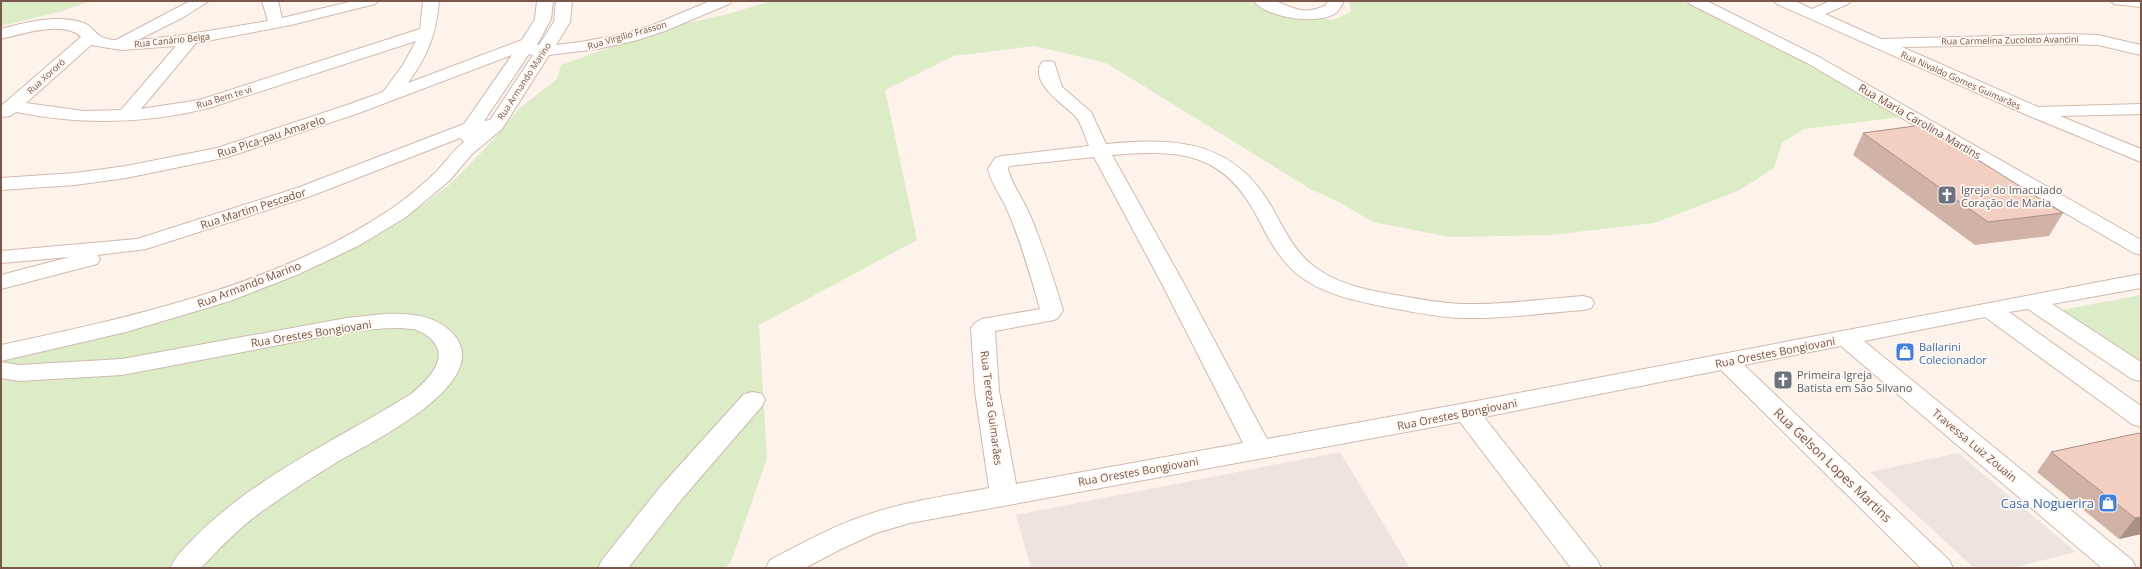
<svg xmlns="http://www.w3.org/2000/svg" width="2142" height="569" viewBox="0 0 2142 569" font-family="'Open Sans',sans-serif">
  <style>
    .industrial { fill: #ede4e0 }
    .green { fill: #dbecc7 }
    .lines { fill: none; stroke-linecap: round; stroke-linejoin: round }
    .minor-casing { stroke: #d1b9ae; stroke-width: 2 }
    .minor { fill: #fff; fill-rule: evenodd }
    .wall { fill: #d1b2a6 }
    .shaded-wall { fill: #aa9187 }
    .building { fill: #f3cfc1; stroke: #aa9187 }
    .labels { text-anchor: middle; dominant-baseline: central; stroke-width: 3.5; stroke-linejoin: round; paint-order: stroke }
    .far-street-label { font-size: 9px; fill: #7a564c; stroke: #fff8f1 }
    .street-label { font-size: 11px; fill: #7a564c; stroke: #fff8f1 }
    .worship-label { font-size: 11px; fill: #5b616d; stroke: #fff8f1; text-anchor: start }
    .shop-label { font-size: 11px; fill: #366cbe; stroke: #fff8f1; text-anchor: start }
    .near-street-label { font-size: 13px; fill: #7a564c; stroke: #fff8f1 }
    .near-shop-label { font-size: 13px; fill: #366cbe; stroke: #fff8f1; text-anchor: end }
  </style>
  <rect width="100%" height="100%" fill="#fdf3ea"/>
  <g class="industrial">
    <polygon points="1340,452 1410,568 1031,568 1016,515"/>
    <polygon points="1958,453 2076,552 2012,568 1974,568 1870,472"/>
  </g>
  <g class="green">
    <polygon points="1,1 90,1 63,11 1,26"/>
    <path d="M772,1H1263L1302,15L1333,20L1351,12L1349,1H1683C1759,35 1831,75 1902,117L1804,129L1782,143L1774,168L1738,191L1654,223L1551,235L1449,237L1373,222L1339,202L1312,190L1106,63L1035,46L953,56L885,90L917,240L759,325L767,458L731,562L725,568H1V361L172,319L332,259L404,219L449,185L481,153L520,108L557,79L561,65L661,29L728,14Z"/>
    <polygon points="2141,295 2141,363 2062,310"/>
  </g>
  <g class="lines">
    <g class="minor-casing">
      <g id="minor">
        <path d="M190,1H209L182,18L138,40L184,35L268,21L262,1H278L282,18L353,1H378L375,4L291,25L196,43L141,109L199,100L420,29L423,1H439C436,35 428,55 408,83L522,40L535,19L537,1H553L551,19L537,45H539L554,22L556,1H572L570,22L556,45L581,42L623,34L653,25L710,1H732L729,4L665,31L634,41L597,49L549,55L502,129L472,154L449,181L406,217L358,246L299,274L230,301L126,332L1,361V345C132,317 278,285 391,209C406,199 422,185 435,173C445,163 453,150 464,142L460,138L311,196L146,249L97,255L100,259L97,264L1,289V275L70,257L1,263V251L137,239L297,188L464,124L512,55L359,113L228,157L126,178L75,185L1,190V178L75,173L126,166L217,148L347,105L383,92L403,65L416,41L209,108C145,124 81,125 16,112L10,116L1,117V106L81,37C65,20 21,34 1,39V29C26,22 58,14 84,23C97,29 94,39 116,40ZM91,45L121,50L176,46L121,110L84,111L26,103ZM529,54L533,55L490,120L484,121Z"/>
        <path d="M1254,1C1260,1 1268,0 1274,1C1296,7 1299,16 1325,6L1328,1H1344C1342,4 1340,9 1337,12C1321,26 1266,18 1254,1Z"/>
        <polygon points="1687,1 1707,1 1819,57 2141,240 2141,255 2134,253 1807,63 1690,4"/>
        <polygon points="1774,1 1795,1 1812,9 1830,1 1851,1 1848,4 1825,14 1881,39 2067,34 2098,35 2141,45 2141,55 2098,45 2067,44 1902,47 2038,107 2141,104 2141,114 2060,116 2141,149 2141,162 2027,115 1777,4"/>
        <polygon points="2111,1 2141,1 2141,7 2114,4"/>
        <path d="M1048,61L1054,62L1062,87L1091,112L1106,144C1180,137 1237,141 1275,213C1288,237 1299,259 1324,273C1344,285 1367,290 1390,294C1414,298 1438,303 1462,304C1503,305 1543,299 1583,296L1591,298L1594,303L1591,308L1583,310C1543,313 1503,319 1462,318C1435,317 1408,311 1381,306C1356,301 1329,295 1307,281C1284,267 1271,244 1259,220C1225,152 1181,149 1112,155L1183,282L1267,439L1466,403L2141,274V288L2052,304L2141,362V381L2132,379L2028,309L2009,312L2141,406V427L2132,424L1985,317L1864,341L2132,560L2136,568H2102L1841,346L1744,365L1949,560L1953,568H1921L1721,370L1484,417L1597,560L1601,568H1571L1460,422L910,523L876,533L839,550L805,568H766L770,560C799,545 827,529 858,518C900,502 946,496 989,488L975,391L971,328L975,323L982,319L1040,309C1031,277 1022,245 1009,214C1003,198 992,186 988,169L995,158L1002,156L1089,146C1085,137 1082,124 1076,117C1065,105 1028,83 1042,62ZM1094,157L1161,282L1243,443L1016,484L999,391L995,331L1054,320L1058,318L1063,310C1053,278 1043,245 1029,213C1023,198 1012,186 1008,169L1009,166Z"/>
        <path d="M384,314C409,313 437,315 454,335C495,383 368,444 337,462C314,476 291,491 268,507C243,524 222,545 201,568H170C176,556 185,547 194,538C255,476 339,439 411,394C425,382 450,360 433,341C428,335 419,330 412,329C390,326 368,330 347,332L122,375L19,381L1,378V362L19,365L122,359L347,318Z"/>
        <polygon points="753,392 762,394 765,400 762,406 681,500 628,568 598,568 602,560 661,486 744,394"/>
      </g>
    </g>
    <use href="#minor" class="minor"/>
  </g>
  <g class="wall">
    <polygon points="1863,133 2063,213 2049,236 1975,245 1853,155"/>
    <polygon points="2139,433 2141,534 2119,539 2037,472 2051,452"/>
  </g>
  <polygon class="shaded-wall" points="2141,517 2141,534 2119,539 2135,518"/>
  <g class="building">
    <polygon points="1922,125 2063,213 1988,222 1863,133"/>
    <polygon points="2139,433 2141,435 2141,517 2135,518 2051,452"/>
  </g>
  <defs>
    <g id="church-square" transform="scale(1)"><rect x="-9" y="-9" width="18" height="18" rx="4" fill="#6b7280" stroke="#fff8f1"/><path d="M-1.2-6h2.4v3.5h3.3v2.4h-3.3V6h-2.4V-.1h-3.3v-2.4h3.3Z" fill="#fff"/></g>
    <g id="shop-square" transform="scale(1)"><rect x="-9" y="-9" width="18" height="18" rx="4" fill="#3f7fe0" stroke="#fff8f1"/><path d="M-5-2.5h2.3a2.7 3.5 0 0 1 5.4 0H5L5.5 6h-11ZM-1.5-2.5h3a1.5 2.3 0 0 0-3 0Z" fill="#fff"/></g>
  </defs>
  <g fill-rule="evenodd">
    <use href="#church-square" x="1947" y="195"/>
    <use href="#shop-square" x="1905" y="352"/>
    <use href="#church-square" x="1783" y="380"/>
    <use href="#shop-square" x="2108" y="503"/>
  </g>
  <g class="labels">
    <g class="far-street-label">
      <text transform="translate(627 35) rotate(-16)">Rua Virgílio Frasson</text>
      <text transform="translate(172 40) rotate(-6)">Rua Canário Belga</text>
      <text transform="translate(2010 40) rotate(-1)">Rua Carmelina Zucoloto Avancini</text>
      <text transform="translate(46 76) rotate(-42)">Rua Xororó</text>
      <text transform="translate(1961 80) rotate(24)">Rua Nivaldo Gomes Guimarães</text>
      <text transform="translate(524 81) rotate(-57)">Rua Armando Marino</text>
      <text transform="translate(224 97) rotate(-17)">Rua Bem te vi</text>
    </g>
    <g class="street-label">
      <text transform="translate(1920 121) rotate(30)">Rua Maria Carolina Martins</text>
      <text transform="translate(271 136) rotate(-18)">Rua Pica-pau Amarelo</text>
      <text transform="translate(253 208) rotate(-18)">Rua Martim Pescador</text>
      <text transform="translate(249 284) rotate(-21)">Rua Armando Marino</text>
      <text transform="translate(311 333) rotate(-9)">Rua Orestes Bongiovani</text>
      <text transform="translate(1775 352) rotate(-11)">Rua Orestes Bongiovani</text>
      <text transform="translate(992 408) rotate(83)">Rua Tereza Guimarães</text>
      <text transform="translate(1457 414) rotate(-11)">Rua Orestes Bongiovani</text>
      <text transform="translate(1975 445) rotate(40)">Travessa Luiz Zouain</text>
      <text transform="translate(1138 471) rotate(-10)">Rua Orestes Bongiovani</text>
    </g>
    <g class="worship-label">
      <text x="1961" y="189">Igreja do Imaculado<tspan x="1961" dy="13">Coração de Maria</tspan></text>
      <text x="1797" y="374">Primeira Igreja<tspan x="1797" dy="13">Batista em São Silvano</tspan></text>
    </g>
    <g class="shop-label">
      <text x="1919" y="346">Ballarini<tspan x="1919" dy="13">Colecionador</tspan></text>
    </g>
    <g class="near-street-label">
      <text transform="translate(1833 465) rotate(44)">Rua Gelson Lopes Martins</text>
    </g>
    <g class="near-shop-label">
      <text x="2094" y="503">Casa Noguerira</text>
    </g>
  </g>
  <rect width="2142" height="569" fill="none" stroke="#7a564c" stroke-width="4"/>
</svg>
